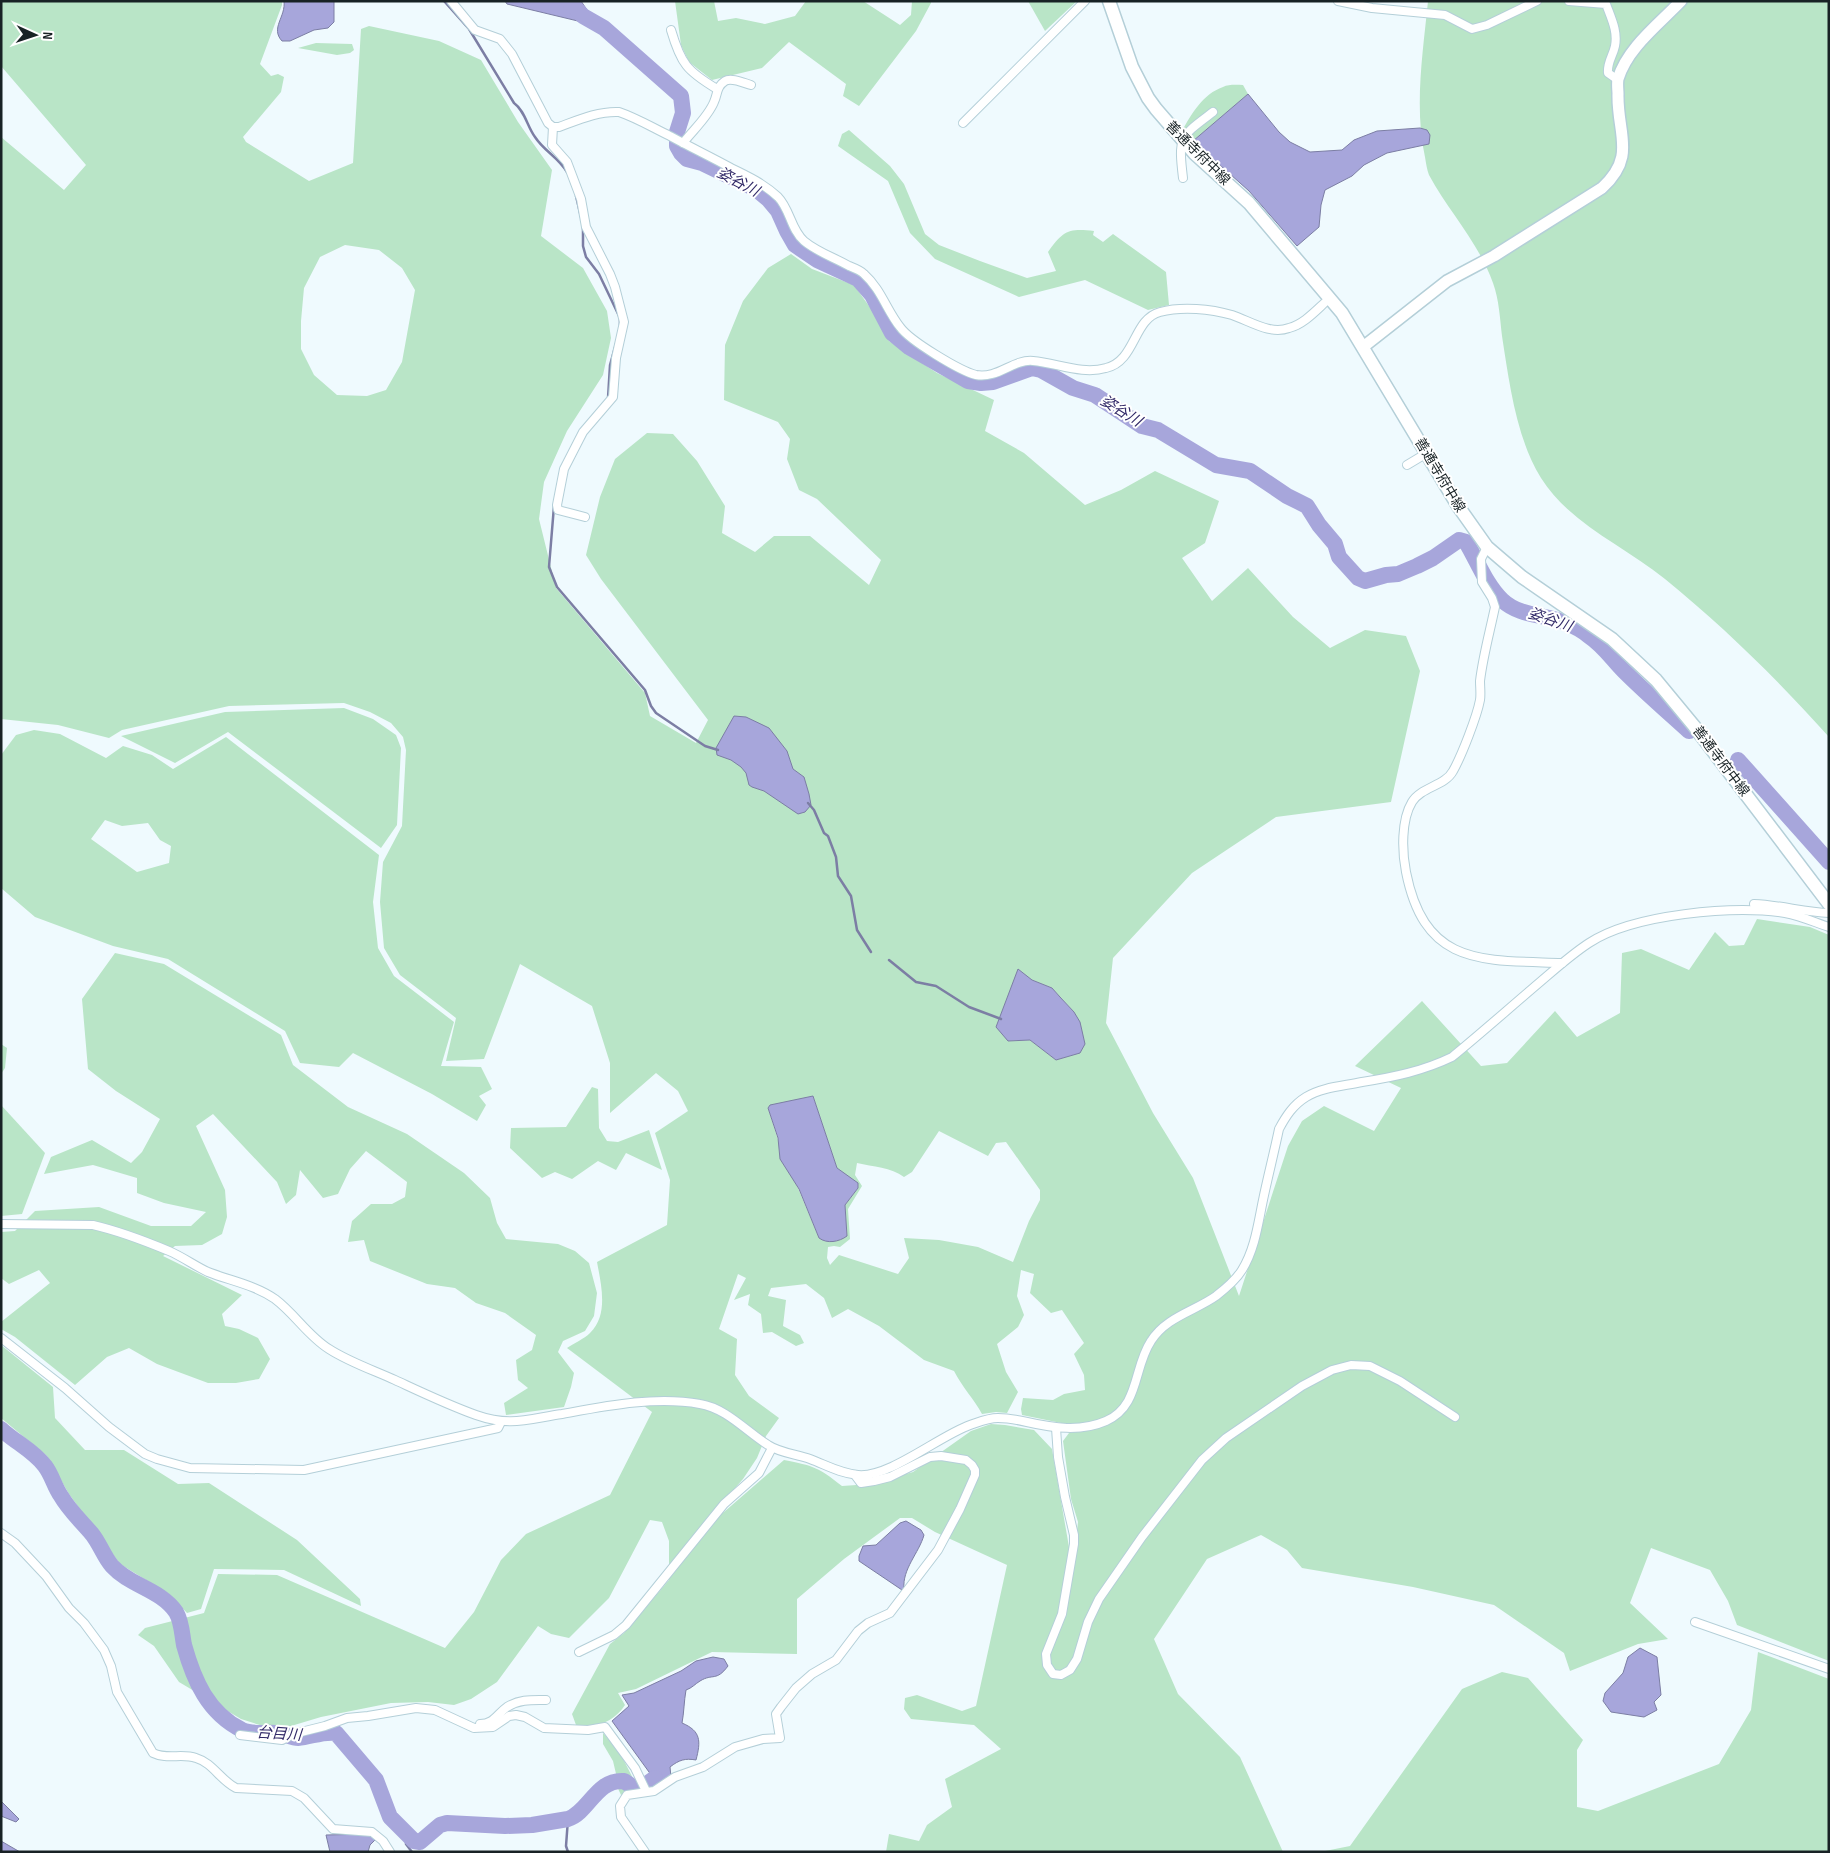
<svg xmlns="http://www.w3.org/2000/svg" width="1830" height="1853" viewBox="0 0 1830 1853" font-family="'Sofia Sans Condensed','Noto Sans JP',sans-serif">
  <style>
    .green { fill: #b9e5c7; fill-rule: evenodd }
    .water { fill: #a7a6db; stroke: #7c7ea4 }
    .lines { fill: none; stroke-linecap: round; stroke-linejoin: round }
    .stream { stroke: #7c7ea4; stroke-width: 2.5 }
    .river { stroke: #a7a6db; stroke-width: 16 }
    .street-casing { stroke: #b4cfd8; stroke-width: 10 }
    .secondary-casing { stroke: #b4cfd8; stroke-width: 14 }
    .primary-casing { stroke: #b4cfd8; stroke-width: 15 }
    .street { stroke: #fff; stroke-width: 8 }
    .secondary { stroke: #fff; stroke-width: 11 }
    .primary { stroke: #fff; stroke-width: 12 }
    .labels { text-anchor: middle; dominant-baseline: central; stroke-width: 4; stroke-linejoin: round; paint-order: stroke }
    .street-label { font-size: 14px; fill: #182225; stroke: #fff }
    .water-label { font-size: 15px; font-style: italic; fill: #322a68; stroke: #fff }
  </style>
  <rect width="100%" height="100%" fill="#effafe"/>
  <g class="green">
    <path d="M1,1H282V5L260,64L271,76L278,74L284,77L281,92L243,137L246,142L309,181L353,163L361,29L369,26L439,41L481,60L518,122L552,170L541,236L583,268L607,311L611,338L603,375L567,431L544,482L539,519L556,588L645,693L650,716L696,743L708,720L601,579L586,555L600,497L615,459L647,433L673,434L697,461L725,506L722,533L755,552L774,536H810L869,585L881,560L817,499L799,490L787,459L790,439L778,422L724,400L725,345L743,301L768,268L791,254L812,269L854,285L874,313L889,341L937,373L994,400L985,431L1024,453L1085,505L1121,490L1155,471L1219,501L1205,543L1182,558L1212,601L1248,568L1293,617L1330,648L1365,630L1406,636L1420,671L1391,802L1276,817L1192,873L1113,958L1106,1023L1153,1113L1193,1178L1239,1296L1288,1146L1302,1121L1324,1106L1374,1131L1401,1088L1355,1066L1422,1001L1481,1066L1507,1063L1555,1011L1577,1037L1620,1013L1622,953L1641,949L1689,970L1715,932L1729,946L1744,945L1757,919L1810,927L1829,935V1661L1737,1625L1728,1601L1710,1570L1651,1548L1630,1603L1668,1639L1638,1644L1570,1671L1564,1653L1494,1605L1413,1587L1302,1568L1287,1550L1261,1535L1207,1559L1154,1639L1178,1694L1240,1757L1283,1852H886L889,1834L919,1841L927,1825L952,1807L945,1779L1001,1749L974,1725L911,1719L904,1709L905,1698L917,1695L962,1711L976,1706L1007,1565L935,1532L912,1518H900L844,1559L797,1599V1654L712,1652L636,1689L618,1693L625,1705C618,1717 602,1726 588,1727C584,1727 579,1725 576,1725L572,1714L610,1644L624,1633L669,1580V1541L662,1522L650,1520L609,1598L569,1638L551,1634L538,1626L497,1682L471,1699L454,1705L428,1702L391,1703L321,1717L291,1726H263L241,1719L179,1682L154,1646L138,1635L145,1628L204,1613L218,1574L277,1575L445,1648L474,1612L501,1560L526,1534L610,1495L652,1412L567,1348C574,1343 584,1339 590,1333C609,1315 601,1284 597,1262L667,1225L670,1180L655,1133L688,1111L678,1091L656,1073L610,1113V1063L592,1006L520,964L484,1059L446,1061L456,1018L400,975L384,948L380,902L383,862L402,826L406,750L403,737L391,723L370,712L344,703L229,706L122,730L109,738L58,725L1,719V137L64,190L86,165L1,66ZM345,245L379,250L402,268L415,290L402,362L386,390L367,396L337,395L314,375L301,349V321L304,288L320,257ZM1032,980L1052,988L1074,1012L1079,1053L1056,1060L1030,1040L1008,1041ZM813,1096L837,1168C846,1177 851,1176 858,1188L845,1205L847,1236L819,1238L779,1143L768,1108ZM939,1131L988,1156L996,1143L1006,1142L1040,1190V1200L1029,1221L1013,1262L978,1247L939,1240L904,1238L909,1258L898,1274L839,1255L830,1265L827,1258L828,1247L834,1246L840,1247L850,1239L848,1209L862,1186L855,1175L857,1163C873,1167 891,1167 904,1177L912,1172ZM1021,1270L1034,1274L1030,1293L1051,1313L1062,1310L1084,1343L1074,1354L1084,1375L1085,1390L1064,1394L1053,1400L1023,1398L1021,1409L1022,1415L1071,1425L1092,1422V1428L1069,1433L1063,1441L1071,1499L1078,1522L1075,1549L1069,1547L1052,1449L1034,1430L1005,1425L991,1424L971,1431L913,1472L871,1484L842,1486C818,1467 814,1466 784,1460L724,1512L706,1521L743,1479L757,1458L766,1436L779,1418L749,1396L735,1375L737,1339L719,1329L738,1274L746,1278L734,1300L750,1294L748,1305L761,1314L763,1333L772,1332L796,1346L804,1343L800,1335L783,1326L786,1300L768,1296L771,1288L806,1284L824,1298L832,1318L848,1309L879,1326L924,1360L954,1371C962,1387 974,1399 982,1414L996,1412L1007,1413L1018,1392L1006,1372L997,1344L1018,1327L1024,1315L1017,1296Z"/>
    <polygon points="675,1 714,1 718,21 736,18 765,24 795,16 806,1 863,1 900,25 911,15 912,1 931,1 931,3 916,31 859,106 843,96 846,84 789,42 762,68 712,80 689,62 681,45"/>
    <polygon points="1028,1 1077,1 1045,31"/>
    <path d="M1428,1H1829V737C1778,680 1724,627 1665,579C1623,545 1570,524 1541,478C1516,438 1509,381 1502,336C1500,319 1499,299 1493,283C1479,243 1449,212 1429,175C1427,170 1426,163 1425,157C1414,107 1423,52 1428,1Z"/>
    <polygon points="316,43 352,44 354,50 350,53 337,55 298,48"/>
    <path d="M1243,85L1248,94L1193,141L1182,131C1192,113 1203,94 1223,87C1229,84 1237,85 1243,85Z"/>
    <path d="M849,130L890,166L904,184L925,234L939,245L980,261L1027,278L1056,271L1048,252C1063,231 1068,228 1094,231L1093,235L1103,242L1113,234L1166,272L1169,305L1148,310L1085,280L1019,297L935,259L910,233L888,181L838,146L842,134Z"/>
    <polygon points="344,708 373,719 396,735 401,748 397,825 381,848 228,732 175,763 121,736 225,712"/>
    <path d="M34,730L60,734L106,758L123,746L152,755L173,769L226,737L379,855L373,902L378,948L394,976L454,1022L441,1066L481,1067L492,1089L479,1096L486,1105L477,1121L432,1094L353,1053L339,1067L300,1063L285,1031L168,959L113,946L35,917L1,888V755L16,735ZM105,820L122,826L148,823L160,840L171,846L169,863L137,872L91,839Z"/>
    <polygon points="115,953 164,964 281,1035 293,1065 348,1107 407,1134 464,1173 490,1198 497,1223 506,1239 558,1244 575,1251 589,1263 597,1293 594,1316 585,1331 563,1341 558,1352 574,1373 571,1387 564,1407 506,1415 504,1403 528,1388 518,1380 516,1360 532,1350 536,1335 505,1313 476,1303 455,1288 427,1284 370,1261 364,1240 348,1242 352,1221 371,1204 392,1204 405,1197 407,1182 366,1151 350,1169 338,1194 323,1198 300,1170 296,1195 286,1204 277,1182 213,1114 196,1126 225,1190 227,1217 222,1234 202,1245 175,1246 163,1256 242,1295 222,1314 225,1326 239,1329 258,1338 270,1359 259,1379 236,1383 208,1383 157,1364 129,1348 107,1357 75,1385 15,1337 1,1329 1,1322 50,1283 39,1270 9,1284 1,1278 1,1232 15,1231 35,1211 99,1207 151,1226 191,1226 206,1212 164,1203 137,1193 137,1178 93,1165 44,1174 51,1157 92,1140 131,1163 142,1152 160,1119 116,1091 88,1069 82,999"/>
    <polygon points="1,1044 7,1048 5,1068 1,1074"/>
    <polygon points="592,1087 598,1089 599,1128 607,1141 618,1142 649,1130 662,1170 626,1153 616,1170 598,1161 572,1179 555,1172 542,1178 510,1148 511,1128 566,1127"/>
    <polygon points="1,1105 45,1153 22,1214 1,1216"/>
    <polygon points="1,1345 53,1387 55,1418 85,1450 124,1450 178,1484 209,1483 297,1540 360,1599 361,1606 284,1570 214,1569 201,1609 187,1613 169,1594 120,1564 69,1494 47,1456 1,1418"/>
    <polygon points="1758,1652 1829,1679 1829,1852 1320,1852 1350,1846 1462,1689 1502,1672 1528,1678 1583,1740 1577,1750 1577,1807 1598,1811 1719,1764 1751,1710"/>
    <polygon points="603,1733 619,1751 639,1790 633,1790 621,1795 614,1780 617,1778 613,1761 603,1744"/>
  </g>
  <g class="water">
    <path d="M284,1H334V22L328,28L314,30L290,41H282C270,28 286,17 284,1Z"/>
    <polygon points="505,1 581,1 589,13 582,22 507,4"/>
    <polygon points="1248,94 1279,132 1290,142 1310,152 1342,150 1354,140 1377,131 1420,128 1427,130 1430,135 1429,144 1387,153 1364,165 1352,176 1325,190 1321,205 1319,227 1297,246 1249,191 1193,141"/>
    <polygon points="734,716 746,717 769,728 787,751 793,769 804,777 809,794 811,805 805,812 798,814 764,791 752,787 749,785 746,773 741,767 731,760 717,755 716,748"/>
    <polygon points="1018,969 1032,980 1052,988 1060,997 1074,1012 1080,1022 1085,1044 1080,1053 1056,1060 1030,1040 1008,1041 996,1027"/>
    <path d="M813,1096L837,1168L858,1183V1188L845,1205L847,1236C839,1242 827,1244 819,1238L799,1189L780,1159L778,1138L768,1108L770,1105Z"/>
    <path d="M906,1521L921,1530L924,1535C919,1553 902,1569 904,1589L902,1590L859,1561V1556L863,1546L876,1545L900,1523Z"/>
    <polygon points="1640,1648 1657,1657 1661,1695 1654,1702 1657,1710 1644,1717 1611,1712 1603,1701 1605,1693 1623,1673 1628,1657"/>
    <path d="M713,1657L724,1659L728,1666C716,1682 713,1673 700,1681C695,1684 692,1688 686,1690C684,1701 684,1713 682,1723C701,1731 701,1741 696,1760C685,1758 679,1760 670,1767L671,1777L657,1783L612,1721L629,1706L622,1695L634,1693L681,1671L696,1661Z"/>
    <polygon points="1,1801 19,1819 16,1822 1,1816"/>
    <polygon points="367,1834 376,1839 370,1845 368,1852 330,1852 326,1835"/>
    <polygon points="1,1841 20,1852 1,1852"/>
  </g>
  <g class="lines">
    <g class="stream">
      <path d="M444,1L469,29L514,103C525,111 527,126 535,137C544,151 558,157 567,172"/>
      <polyline points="576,196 581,217"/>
      <polyline points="583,227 583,246 586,257 599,274 620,318 620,325"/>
      <polyline points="608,398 610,365 617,340"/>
      <polyline points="554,506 549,567 557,587 645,690 651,706 656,713 705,746 718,750"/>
      <polyline points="808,803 814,810 824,833 828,836 836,857 838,876 851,896 857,930 871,952"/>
      <polyline points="889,960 916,982 936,986 969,1007 1001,1019"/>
      <polyline points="568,1819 566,1846 568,1852"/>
      <polyline points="406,1833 406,1844 412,1852"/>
    </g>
    <g class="river">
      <path d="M569,1L583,16L604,28L681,96L683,113L677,132V146L681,153L687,159L702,163L756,189L768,199L778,211L787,231L795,245L817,260L858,279L872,295L892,333L909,347L968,381L981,383L993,382L1032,368L1041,370L1073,388L1095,395L1142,426L1158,430L1216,465L1250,471L1287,496L1307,506L1319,525L1335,544L1339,557L1358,578L1365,581L1386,575L1398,574L1417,566L1433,558L1459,540L1466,542C1477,560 1486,585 1502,600C1520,617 1545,614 1566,623C1574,626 1583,631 1589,636C1604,646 1612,659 1624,671C1645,692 1667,711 1689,731"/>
      <polyline points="1738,760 1829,862"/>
      <path d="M1,1429C15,1442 34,1451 45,1466C52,1475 54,1486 61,1496C69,1510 81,1521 92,1534C100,1544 104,1557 112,1566C130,1586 160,1589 176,1612C182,1622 182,1635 184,1645C194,1681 208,1713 242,1730C253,1735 265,1732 276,1733C283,1733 291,1738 298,1738C311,1737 323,1731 336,1733L376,1780L390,1817L414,1841L420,1842L440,1825L447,1823L505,1826L532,1825L568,1819C589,1812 596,1779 624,1781L633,1787H638"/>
      <polyline points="648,1783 655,1778"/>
    </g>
    <g class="street-casing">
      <g id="street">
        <path d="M451,1L475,30L500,39L512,54L548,123L553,127H559C578,120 598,111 619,112C637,118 653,128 670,136C690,147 711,157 731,168C748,176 764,184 778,197C790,209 791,230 804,241C817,252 835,258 849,266C854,268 860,270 864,274C881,289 887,311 900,327C910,341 960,371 976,375C998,379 1013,359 1033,361C1057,363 1082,375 1106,368C1136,361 1133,319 1160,312C1182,306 1211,309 1232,315C1250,321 1270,335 1289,328C1305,324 1318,308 1330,298"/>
        <polyline points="1338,1 1372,8 1445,15 1472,29 1487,25 1537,1"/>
        <path d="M1569,1L1606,4C1611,18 1618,31 1615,46C1613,56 1607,62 1608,73L1618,80"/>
        <path d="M671,30C681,64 687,71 717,89"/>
        <polyline points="963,123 1085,1"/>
        <polyline points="553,127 552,145 567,162 581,199 586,227 610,274 615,287 624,322 616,358 613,397 583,432 564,469 557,505 558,510 585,517"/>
        <path d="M683,143C693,130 708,117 714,102C718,93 716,87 725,81C731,77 744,83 751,85"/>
        <path d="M1183,178C1178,136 1180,137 1213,112"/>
        <polyline points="1407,465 1427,453"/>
        <path d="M1487,547L1481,559L1482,582L1492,598L1495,607C1490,631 1483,656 1480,681C1480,687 1481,694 1480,700C1477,716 1462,755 1453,771C1445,786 1421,787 1412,802C1401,820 1402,852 1406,872C1425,967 1482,960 1562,963"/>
        <path d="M1754,904C1780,905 1804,912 1829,913"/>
        <path d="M1,1224L93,1225C119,1231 145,1241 169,1251C183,1257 195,1266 208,1272C231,1281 255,1285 275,1299C295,1314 308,1336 329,1349C349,1362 373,1370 395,1380C421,1392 448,1405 476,1415C510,1427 528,1419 562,1414C606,1406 655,1396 700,1404C726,1408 747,1432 768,1445C780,1453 796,1454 810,1459C826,1465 839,1473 858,1475C889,1478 939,1436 970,1425C979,1422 988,1418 998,1418C1008,1418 1018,1420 1027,1422C1053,1428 1081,1432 1106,1421C1140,1406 1133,1368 1151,1341C1166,1317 1195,1311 1216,1296C1225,1289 1236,1280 1242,1270C1255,1249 1258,1224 1263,1200C1268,1176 1274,1153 1279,1129C1286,1116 1293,1105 1306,1097C1322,1087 1344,1086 1362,1082C1394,1077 1423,1071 1452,1057C1479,1035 1506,1011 1533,988C1551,973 1569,956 1589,943C1633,914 1734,905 1785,913C1801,916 1814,922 1829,927"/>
        <polyline points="1,1338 65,1388 109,1427 145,1454 157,1459 190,1468 304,1470 498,1428 501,1422"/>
        <polyline points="1056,1428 1058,1457 1065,1497 1074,1535 1074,1544 1062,1614 1046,1654 1047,1665 1053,1674 1061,1675 1070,1670 1077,1659 1088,1622 1099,1599 1142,1537 1202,1460 1226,1438 1302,1386 1332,1370 1351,1365 1370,1366 1400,1381 1455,1417"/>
        <path d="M1,1533L15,1543L46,1576L69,1608L84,1623L104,1650L111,1666L117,1692L153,1753C167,1760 182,1753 196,1758C213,1763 220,1780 236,1788L292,1791L304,1798L333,1829L372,1832L383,1841L390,1852"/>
        <polyline points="1695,1622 1829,1669"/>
        <polyline points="579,1652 614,1635 626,1625 724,1504 759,1473 772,1448"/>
        <path d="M480,1724C494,1724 497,1714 507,1707C520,1699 532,1700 546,1700"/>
        <polyline points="240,1735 282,1740 293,1734 325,1726 347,1718 368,1716 416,1708 435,1710 474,1728 493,1727 509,1716 516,1715 525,1717 544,1728 588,1730 605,1727 635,1768 646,1791"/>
        <polyline points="645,1852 621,1817 620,1806 627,1795 654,1791 675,1777 703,1767 735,1747 763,1739 780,1738 776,1714 781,1707 796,1688 812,1674 836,1660 858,1631 868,1623 890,1613 938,1550 960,1509 975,1475 975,1470 972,1465 966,1460 941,1456 930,1457 890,1477 874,1481 861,1483 855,1475"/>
      </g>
    </g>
    <g class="secondary-casing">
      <path id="secondary" d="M1363,347L1447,281L1494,256L1602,188C1637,156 1617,134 1618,94C1618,90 1617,84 1618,79C1627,48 1659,24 1681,1"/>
    </g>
    <g class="primary-casing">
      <polyline id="primary" points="1109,1 1132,67 1148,98 1156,109 1195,154 1249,203 1342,313 1458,506 1487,547 1522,577 1612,639 1656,680 1694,726 1829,904"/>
    </g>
    <use href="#street" class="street"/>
    <use href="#secondary" class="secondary"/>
    <use href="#primary" class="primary"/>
  </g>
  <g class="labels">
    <g class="street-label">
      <text transform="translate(1198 153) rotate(45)">善通寺府中線</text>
      <text transform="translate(1440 475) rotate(59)">善通寺府中線</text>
      <text transform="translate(1721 761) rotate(53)">善通寺府中線</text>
    </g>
    <g class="water-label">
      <text transform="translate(738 182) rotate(28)">姿谷川</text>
      <text transform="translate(1121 411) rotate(32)">姿谷川</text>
      <text transform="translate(1550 620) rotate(19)">姿谷川</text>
      <text transform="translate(279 1734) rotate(4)">台目川</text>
    </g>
  </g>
  <rect width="1830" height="1853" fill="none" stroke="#182225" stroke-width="5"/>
  <g transform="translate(35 35) rotate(93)" stroke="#ffffff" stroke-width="4" paint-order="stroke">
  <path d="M0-4L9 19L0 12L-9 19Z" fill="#182225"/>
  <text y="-8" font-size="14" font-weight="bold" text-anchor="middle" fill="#182225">N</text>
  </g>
</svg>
